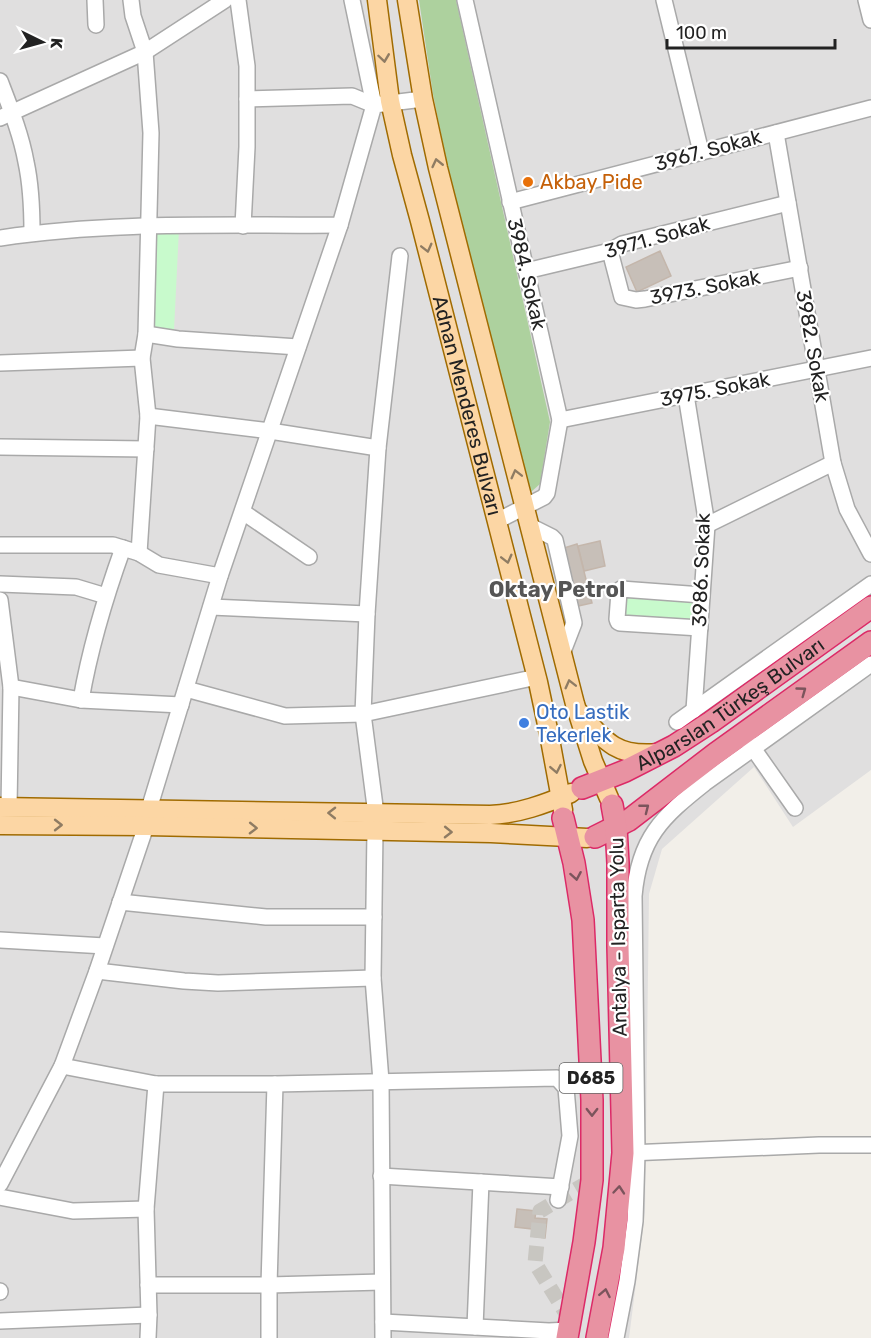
<svg xmlns="http://www.w3.org/2000/svg" width="871" height="1338" viewBox="0 0 871 1338" font-family="Rubik,sans-serif">
  <style>
    .residential { fill: #e0dfdf }
    .forest { fill: #add19e }
    .park { fill: #c8facc }
    .building { fill: #c7bfb8; stroke: #c4b6ab; stroke-width: 1.5 }
    .lines { fill: none; stroke-linecap: round; stroke-linejoin: round }
    .minor-tunnel { stroke: #c8c6c1; stroke-width: 15; stroke-dasharray: 15 8; stroke-linecap: butt }
    .minor-casing { stroke: #a9a9a9; stroke-width: 18 }
    .major-casing { stroke: #a06b00; stroke-width: 21 }
    .highway-casing { stroke: #dc2a67; stroke-width: 24 }
    .minor { stroke: #fff; stroke-width: 15 }
    .major { stroke: #fcd6a4; stroke-width: 18 }
    .highway { stroke: #e892a2; stroke-width: 21 }
    .oneway { stroke: #8f7c63 }
    .oneway2 { stroke: #7b545c }
    .food-dot { fill: #e8710a; stroke: #fff; stroke-width: 2 }
    .shop-dot { fill: #3f7fe0; stroke: #fff; stroke-width: 2 }
    .labels { text-anchor: middle; dominant-baseline: central; stroke-width: 4.5; stroke-linejoin: round; paint-order: stroke }
    .shield { fill: #fff; stroke: #646464; stroke-width: 1.5 }
    .shield-label { font-size: 18px; font-weight: bold; fill: #222 }
    .street-label { font-size: 20px; fill: #222; stroke: #fff }
    .food-label { font-size: 20px; fill: #c56008; stroke: #fff; text-anchor: start }
    .shop-label { font-size: 20px; fill: #366cbe; stroke: #fff; text-anchor: start }
    .quarter-label { font-size: 22px; font-weight: bold; fill: #555; stroke: #fff }
  </style>
  <rect width="100%" height="100%" fill="#f2efe9"/>
  <polygon class="residential" points="0,0 871,0 871,770 793,827 754,767 662,849 649,894 645,1212 629,1338 0,1338"/>
  <polygon class="forest" points="419,0 456,0 550,422 540,484 531,492 448,169 433,94"/>
  <g class="park">
    <polygon points="157,228 179,229 174,330 151,329"/>
    <polygon points="623,593 696,598 694,624 621,619"/>
  </g>
  <g class="building">
    <polygon points="660,251 671,276 637,292 626,267"/>
    <polygon points="600,541 605,566 584,571 578,546"/>
    <polygon points="577,544 592,603 578,606 564,548"/>
    <polygon points="517,1209 536,1211 535,1218 547,1219 545,1238 532,1236 532,1229 515,1227"/>
  </g>
  <g class="lines">
    <polyline class="minor-tunnel" points="570,1320 535,1263 540,1211 592,1180"/>
    <g class="minor-casing">
      <g id="minor">
        <polyline points="95,0 96,25"/>
        <polyline points="131,0 133,16 145,52 151,133 146,334 142,358 148,416 139,553"/>
        <polyline points="238,0 247,66 247,147 243,226"/>
        <polyline points="352,0 374,105"/>
        <polyline points="465,0 560,420 547,493 544,497 497,521"/>
        <polyline points="664,0 701,152"/>
        <polyline points="866,0 871,20"/>
        <path d="M0,81C10,107 21,134 26,162C31,185 32,210 32,233"/>
        <polyline points="247,99 352,96 374,105"/>
        <polyline points="0,118 145,52 225,0"/>
        <polyline points="776,133 833,463 847,509 871,554"/>
        <polyline points="510,202 871,108"/>
        <path d="M0,238C112,221 226,226 340,225L374,105L423,99"/>
        <polyline points="610,251 622,297 636,300 645,299 800,268"/>
        <polyline points="526,271 610,251 622,244 788,203"/>
        <polyline points="146,334 178,339 298,347"/>
        <polyline points="0,363 142,358"/>
        <polyline points="686,395 707,525 694,710"/>
        <polyline points="148,416 270,431 378,448 367,614 363,714 376,814"/>
        <polyline points="560,420 871,358"/>
        <polyline points="0,447 146,449"/>
        <polyline points="378,448 400,256"/>
        <polyline points="243,512 309,557"/>
        <polyline points="707,525 833,463"/>
        <polyline points="530,526 552,537 555,540 574,623 562,654"/>
        <polyline points="0,545 113,545 139,553 159,565 220,576"/>
        <polyline points="0,584 76,587 106,596"/>
        <polyline points="0,600 11,687 9,807"/>
        <polyline points="211,607 367,614"/>
        <polyline points="700,628 620,623 618,622 617,619 619,592 621,589 702,595"/>
        <polyline points="11,687 81,700 181,705"/>
        <polyline points="186,689 285,716 363,714 537,677"/>
        <path d="M81,700C90,648 105,598 123,548"/>
        <polyline points="677,722 871,584"/>
        <polyline points="748,741 795,808"/>
        <polyline points="149,809 220,576 340,225"/>
        <polyline points="375,830 373,978 381,1081 383,1338"/>
        <polyline points="120,902 266,917 374,917"/>
        <polyline points="0,940 105,946"/>
        <polyline points="97,971 184,981 218,983 373,978"/>
        <polyline points="62,1066 156,1084 275,1084 557,1078 566,1088 570,1136 558,1200"/>
        <polyline points="629,1153 819,1145 871,1145"/>
        <polyline points="381,1176 561,1187"/>
        <polyline points="0,1184 62,1066 97,971 146,826"/>
        <polyline points="0,1197 73,1211 146,1209"/>
        <polyline points="148,1285 269,1285 382,1282"/>
        <polyline points="0,1291 0,1292"/>
        <polyline points="0,1321 149,1315"/>
        <polyline points="383,1322 549,1331 569,1330"/>
        <polyline points="475,1327 481,1182"/>
        <polyline points="148,1338 149,1315 146,1209 156,1084"/>
        <polyline points="269,1338 269,1285 275,1084"/>
        <path d="M616,1338L627,1281L635,1221L637,1153L634,896C639,838 662,817 705,783L871,664"/>
      </g>
    </g>
    <g class="major-casing">
      <g id="major">
        <path id="s1" d="M377,0L390,101L402,155L420,221L538,682L549,734L563,810"/>
        <polyline points="407,0 423,99 438,168 575,704 593,761 609,798"/>
        <path d="M581,714C606,743 618,757 658,753"/>
        <path d="M0,807L490,815C518,814 545,804 571,793"/>
        <polyline points="0,825 146,826 491,833 587,838"/>
      </g>
    </g>
    <g class="highway-casing">
      <g id="highway">
        <path id="s2" d="M582,788L625,771L674,746L711,722L871,607"/>
        <polyline points="563,818 574,863 583,920 592,1100 592,1180 584,1242 567,1338"/>
        <polyline points="595,837 629,820 715,754 871,642"/>
        <polyline points="597,1338 614,1248 623,1153 618,946 618,863 616,827 612,805"/>
      </g>
    </g>
    <use href="#minor" class="minor"/>
    <use href="#major" class="major"/>
    <use href="#highway" class="highway"/>
  </g>
  <defs><path id="oneway-chevron" d="M-2-3.5L2.5 0L-2 3.5" fill="none" stroke-width="1.6" stroke-linecap="round" stroke-linejoin="round" transform="scale(1.5)"/></defs>
  <g class="oneway">
    <use href="#oneway-chevron" transform="translate(384 58) rotate(82)"/>
    <use href="#oneway-chevron" transform="translate(437 163) rotate(-103)"/>
    <use href="#oneway-chevron" transform="translate(427 248) rotate(76)"/>
    <use href="#oneway-chevron" transform="translate(516 474) rotate(-104)"/>
    <use href="#oneway-chevron" transform="translate(507 559) rotate(76)"/>
    <use href="#oneway-chevron" transform="translate(570 684) rotate(-104)"/>
    <use href="#oneway-chevron" transform="translate(556 769) rotate(79)"/>
    <use href="#oneway-chevron" transform="translate(332 813) rotate(-179)"/>
    <use href="#oneway-chevron" transform="translate(58 825)"/>
    <use href="#oneway-chevron" transform="translate(253 828) rotate(1)"/>
    <use href="#oneway-chevron" transform="translate(448 832) rotate(1)"/>
  </g>
  <g class="oneway2">
    <use href="#oneway-chevron" transform="translate(802 691) rotate(-36)"/>
    <use href="#oneway-chevron" transform="translate(645 808) rotate(-38)"/>
    <use href="#oneway-chevron" transform="translate(576 876) rotate(80)"/>
    <use href="#oneway-chevron" transform="translate(592 1112) rotate(90)"/>
    <use href="#oneway-chevron" transform="translate(619 1190) rotate(-85)"/>
    <use href="#oneway-chevron" transform="translate(605 1293) rotate(-79)"/>
  </g>
  <circle class="food-dot" cx="528" cy="182" r="6"/>
  <circle class="shop-dot" cx="524" cy="723" r="6"/>
  <g class="labels">
    <rect class="shield" x="559.5" y="1063" width="63" height="30" rx="4.5"/>
    <g class="shield-label">
      <text x="591" y="1078">D685</text>
    </g>
    <g class="street-label">
      <text transform="translate(708 150) rotate(-15)">3967. Sokak</text>
      <text transform="translate(657 237) rotate(-16)">3971. Sokak</text>
      <text transform="translate(527 274) rotate(77)">3984. Sokak</text>
      <text transform="translate(705 287) rotate(-11)">3973. Sokak</text>
      <text transform="translate(813 346) rotate(80)">3982. Sokak</text>
      <text transform="translate(715 389) rotate(-11)">3975. Sokak</text>
      <text stroke="none"><textPath href="#s1" startOffset="416">Adnan Menderes Bulvarı</textPath></text>
      <text transform="translate(701 570) rotate(-88)">3986. Sokak</text>
      <text stroke="none"><textPath href="#s2" startOffset="171">Alparslan Türkeş Bulvarı</textPath></text>
      <text transform="translate(618 937) rotate(-91)">Antalya - Isparta Yolu</text>
    </g>
    <g class="food-label">
      <text x="540" y="182">Akbay Pide</text>
    </g>
    <g class="shop-label">
      <text x="536" y="712">Oto Lastik<tspan x="536" dy="23">Tekerlek</tspan></text>
    </g>
    <g class="quarter-label">
      <text x="557" y="589">Oktay Petrol</text>
    </g>
  </g>
  <g transform="translate(42 42) rotate(95)" stroke="#ffffff" stroke-width="4.5" paint-order="stroke">
  <path d="M0-4.5L10 22L0 15L-10 22Z" fill="#222222"/>
  <text y="-9" font-size="16" font-weight="bold" text-anchor="middle" fill="#222222">K</text>
  </g>
  <path d="M667 39v9h168v-9" fill="none" stroke="#222222" stroke-width="3"/>
  <text x="676" y="39" font-size="18" fill="#222222" stroke="#ffffff" stroke-width="4.5" paint-order="stroke">100 m</text>
</svg>
